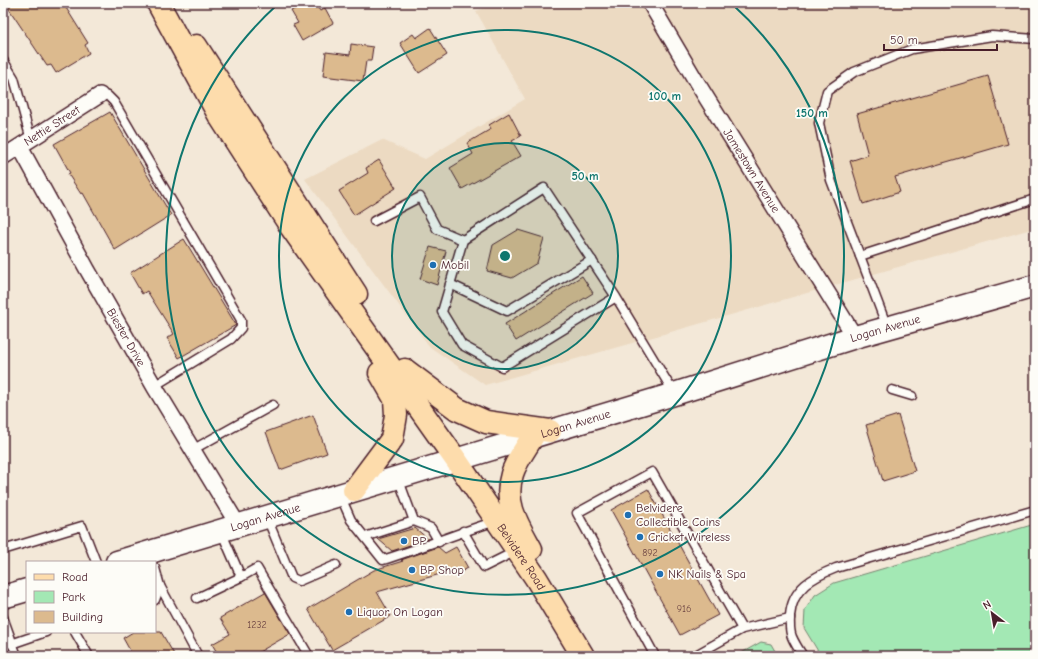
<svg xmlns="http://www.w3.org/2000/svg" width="1038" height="659" viewBox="0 0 1038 659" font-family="'Comic Neue',sans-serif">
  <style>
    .built { fill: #ecdac2 }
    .green { fill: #a3e8b4; stroke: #768470 }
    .building { fill: #dcba8e; stroke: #4a1f2b }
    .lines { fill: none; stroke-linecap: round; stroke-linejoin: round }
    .lane-casing { stroke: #4a1f2b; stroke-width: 11 }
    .street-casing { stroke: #4a1f2b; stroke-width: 18 }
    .secondary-casing { stroke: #4a1f2b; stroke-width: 25 }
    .primary-casing { stroke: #4a1f2b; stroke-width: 25 }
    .lane { stroke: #fdfcf7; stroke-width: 8 }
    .street { stroke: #fdfcf7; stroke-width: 15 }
    .secondary { stroke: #fdfcf7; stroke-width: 22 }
    .primary { stroke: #fddcac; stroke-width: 22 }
    .ring { fill: none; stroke: #0f766e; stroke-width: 2 }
    .poi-dot { fill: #1f6fb2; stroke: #fdfcf7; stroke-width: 1.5 }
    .labels { text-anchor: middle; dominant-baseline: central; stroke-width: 3.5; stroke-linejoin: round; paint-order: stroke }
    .number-label { font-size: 10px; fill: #6e4644 }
    .street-label { font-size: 12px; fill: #4a1f2b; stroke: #fdfcf7 }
    .poi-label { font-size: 12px; fill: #4a1f2b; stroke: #fdfcf7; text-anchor: start }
    .centre { fill: #0f766e; stroke: #fdfcf7; stroke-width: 2 }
    .ring-label { font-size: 12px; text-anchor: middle; font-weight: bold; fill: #0f766e; stroke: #fdfcf7; stroke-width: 3.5; stroke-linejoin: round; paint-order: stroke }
  </style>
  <rect width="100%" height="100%" fill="#f3e8d8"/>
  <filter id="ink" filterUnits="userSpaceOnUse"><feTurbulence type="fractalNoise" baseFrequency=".025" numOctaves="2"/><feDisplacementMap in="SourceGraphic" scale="8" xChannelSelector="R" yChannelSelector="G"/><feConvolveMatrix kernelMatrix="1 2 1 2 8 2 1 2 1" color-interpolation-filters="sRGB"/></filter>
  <g filter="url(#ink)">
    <polygon class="built" points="499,3 1035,3 1035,228 485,385 430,347 305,179 382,140 425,159 525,99 476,11"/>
    <g class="green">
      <polygon points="1035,524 1035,656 821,656 804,628 805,610 815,595 834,583"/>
      <polygon points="761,642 771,644 775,651 772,656 736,656"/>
    </g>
    <g class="building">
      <polygon points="5,3 63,3 88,43 85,45 89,53 56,73 51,65 47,66"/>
      <polygon points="305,3 315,3 320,11 325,8 333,23 302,41 293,25 298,23 291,11"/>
      <polygon points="430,28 447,55 419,73 400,43 413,34 416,38"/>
      <polygon points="351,44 373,47 371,61 366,61 363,81 323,76 326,52 350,55"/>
      <polygon points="988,76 1008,144 895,177 900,192 863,204 850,161 868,155 857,114"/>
      <polygon points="110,112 171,215 115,250 83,193 81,194 68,174 70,173 54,144"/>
      <polygon points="509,113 521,136 512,141 521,156 462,189 450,168 473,154 467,143 491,129 489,125"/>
      <polygon points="379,160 396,188 354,215 339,191 368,173 366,168"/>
      <polygon points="518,230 544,238 537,263 512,278 487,271 493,245"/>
      <polygon points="184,239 236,325 179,358 167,338 174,334 147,291 142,294 130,273"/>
      <polygon points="430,247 446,251 437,285 420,279"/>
      <polygon points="582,276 593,293 516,341 505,324"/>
      <polygon points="313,415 327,453 280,470 266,432"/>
      <polygon points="898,415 915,471 883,481 866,425"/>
      <polygon points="648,489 718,615 680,635 611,510"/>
      <polygon points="415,528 428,539 392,551 378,539"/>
      <polygon points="438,547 445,553 456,547 468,568 454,576 451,571 377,592 391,616 332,650 308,609 374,570 403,561 401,560"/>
      <polygon points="265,592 290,634 252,656 219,656 212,644 230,634 220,618"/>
      <polygon points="133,632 161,632 175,656 133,656 123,638"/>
    </g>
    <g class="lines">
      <g class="lane-casing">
        <g id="lane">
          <polyline points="3,60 14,78 31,140"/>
          <polyline points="100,95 108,96 114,102 241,320 241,328 231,339 154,386"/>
          <polyline points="374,221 420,197 437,229 463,240"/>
          <polyline points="860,256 831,180 819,123 827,91 854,72 912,49 992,36 1035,39"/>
          <polyline points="450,284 507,311 592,260"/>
          <polyline points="616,297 544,188 463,240 442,312 462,345 502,367 616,297 674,393"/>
          <polyline points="887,327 860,256 1035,199"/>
          <polyline points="892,390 912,396"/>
          <polyline points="192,450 273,405"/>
          <path d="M340,495L351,520L383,560C421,548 458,533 496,521"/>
          <polyline points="267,518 292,578 299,581 336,565"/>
          <polyline points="414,521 431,528 439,542"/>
          <polyline points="221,531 241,577 257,568 309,656"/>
          <polyline points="463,531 484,567 516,551"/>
          <polyline points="365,537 414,521 398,478"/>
          <polyline points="3,550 82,526 96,562"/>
          <polyline points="155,568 160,586 155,600"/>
          <polyline points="160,586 198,656"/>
          <polyline points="197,598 241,577"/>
          <polyline points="3,617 17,656"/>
          <polyline points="75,632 89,656"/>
          <polyline points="11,644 46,632"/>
          <polyline points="655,656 577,513 652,472 742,629"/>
          <polyline points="694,656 742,629 790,618"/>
          <path d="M803,656C799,650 795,644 792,637C789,630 790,623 790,616C792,588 813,577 836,568L1035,510"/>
        </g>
      </g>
      <g class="street-casing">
        <g id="street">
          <path id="s1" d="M650,3L696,81L855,337"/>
          <path id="s2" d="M20,147L87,269L154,386L238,525"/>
          <path id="s3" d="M3,157L100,95"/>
        </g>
      </g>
      <g class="secondary-casing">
        <g id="secondary">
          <path id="s4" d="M117,562L674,394L855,337L1035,286"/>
          <polyline points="3,597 27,590"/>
        </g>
      </g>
      <g class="primary-casing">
        <g id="primary">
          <path id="s5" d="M158,3L219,115L291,227L456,460L536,578L583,656"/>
          <polyline points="196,46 356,294"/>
          <polyline points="405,370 457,409 486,422 550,431"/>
          <polyline points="354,490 392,439 396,415 395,399 380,373"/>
          <path d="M531,549C518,525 503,503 512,474C516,461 526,448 533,436"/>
        </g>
      </g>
      <use href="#lane" class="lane"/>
      <use href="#street" class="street"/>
      <use href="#secondary" class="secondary"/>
      <use href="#primary" class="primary"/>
    </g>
  </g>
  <circle cx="505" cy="256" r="113" fill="#0f766e" fill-opacity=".12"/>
  <g class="ring">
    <circle cx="505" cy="256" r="113"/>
    <circle cx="505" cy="256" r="226"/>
    <path d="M732 4A339 339 0 1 1 278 4"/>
  </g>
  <g class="poi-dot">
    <circle cx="433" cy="265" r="4"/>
    <circle cx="628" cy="515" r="4"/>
    <circle cx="640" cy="537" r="4"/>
    <circle cx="404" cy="541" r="4"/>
    <circle cx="412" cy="570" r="4"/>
    <circle cx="660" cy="574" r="4"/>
    <circle cx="349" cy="612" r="4"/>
  </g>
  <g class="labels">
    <g class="number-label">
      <text x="650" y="553">892</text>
      <text x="684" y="609">916</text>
      <text x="257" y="625">1232</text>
    </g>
    <g class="street-label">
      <text stroke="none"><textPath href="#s3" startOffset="58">Nettie Street</textPath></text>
      <text stroke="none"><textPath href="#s1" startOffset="196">Jamestown Avenue</textPath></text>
      <text stroke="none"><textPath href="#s4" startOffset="803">Logan Avenue</textPath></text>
      <text stroke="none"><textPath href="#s2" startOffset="218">Biester Drive</textPath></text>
      <text stroke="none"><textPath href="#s4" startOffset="479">Logan Avenue</textPath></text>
      <text stroke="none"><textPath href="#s4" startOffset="155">Logan Avenue</textPath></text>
      <text stroke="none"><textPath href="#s5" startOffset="663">Belvidere Road</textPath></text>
    </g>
    <g class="poi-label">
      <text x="441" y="265">Mobil</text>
      <text x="636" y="508">Belvidere<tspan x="636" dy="14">Collectible Coins</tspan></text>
      <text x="648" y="537">Cricket Wireless</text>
      <text x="412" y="541">BP</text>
      <text x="420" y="570">BP Shop</text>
      <text x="668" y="574">NK Nails &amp; Spa</text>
      <text x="357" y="612">Liquor On Logan</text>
    </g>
  </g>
  <circle cx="505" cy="256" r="6" class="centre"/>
  <g class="ring-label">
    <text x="665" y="100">100 m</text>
    <text x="812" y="117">150 m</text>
    <text x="585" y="180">50 m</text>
  </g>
  <rect width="1038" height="659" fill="none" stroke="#fdfcf7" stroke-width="16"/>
  <rect x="8" y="8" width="1022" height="643" fill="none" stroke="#4a1f2b" stroke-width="1.5" filter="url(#ink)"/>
  <rect x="26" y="561" width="130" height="72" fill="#fdfcf7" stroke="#b5a4a5"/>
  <rect x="34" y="574" width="20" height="6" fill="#fddcac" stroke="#b5a4a5"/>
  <text x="62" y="581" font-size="12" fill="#4a1f2b">Road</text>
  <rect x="34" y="591" width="20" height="12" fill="#a3e8b4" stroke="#b5a4a5"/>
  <text x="62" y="601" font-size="12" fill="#4a1f2b">Park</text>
  <rect x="34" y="611" width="20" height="12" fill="#dcba8e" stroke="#b5a4a5"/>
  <text x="62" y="621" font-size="12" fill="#4a1f2b">Building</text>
  <g transform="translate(992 613) rotate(329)" stroke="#fdfcf7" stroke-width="3" paint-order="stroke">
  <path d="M0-3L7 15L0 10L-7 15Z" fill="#4a1f2b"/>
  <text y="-6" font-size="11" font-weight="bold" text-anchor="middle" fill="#4a1f2b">N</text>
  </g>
  <path d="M884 44v6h113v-6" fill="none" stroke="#4a1f2b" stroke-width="2"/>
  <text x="890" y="44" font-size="12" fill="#4a1f2b" stroke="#fdfcf7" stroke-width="3" paint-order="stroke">50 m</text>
</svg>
